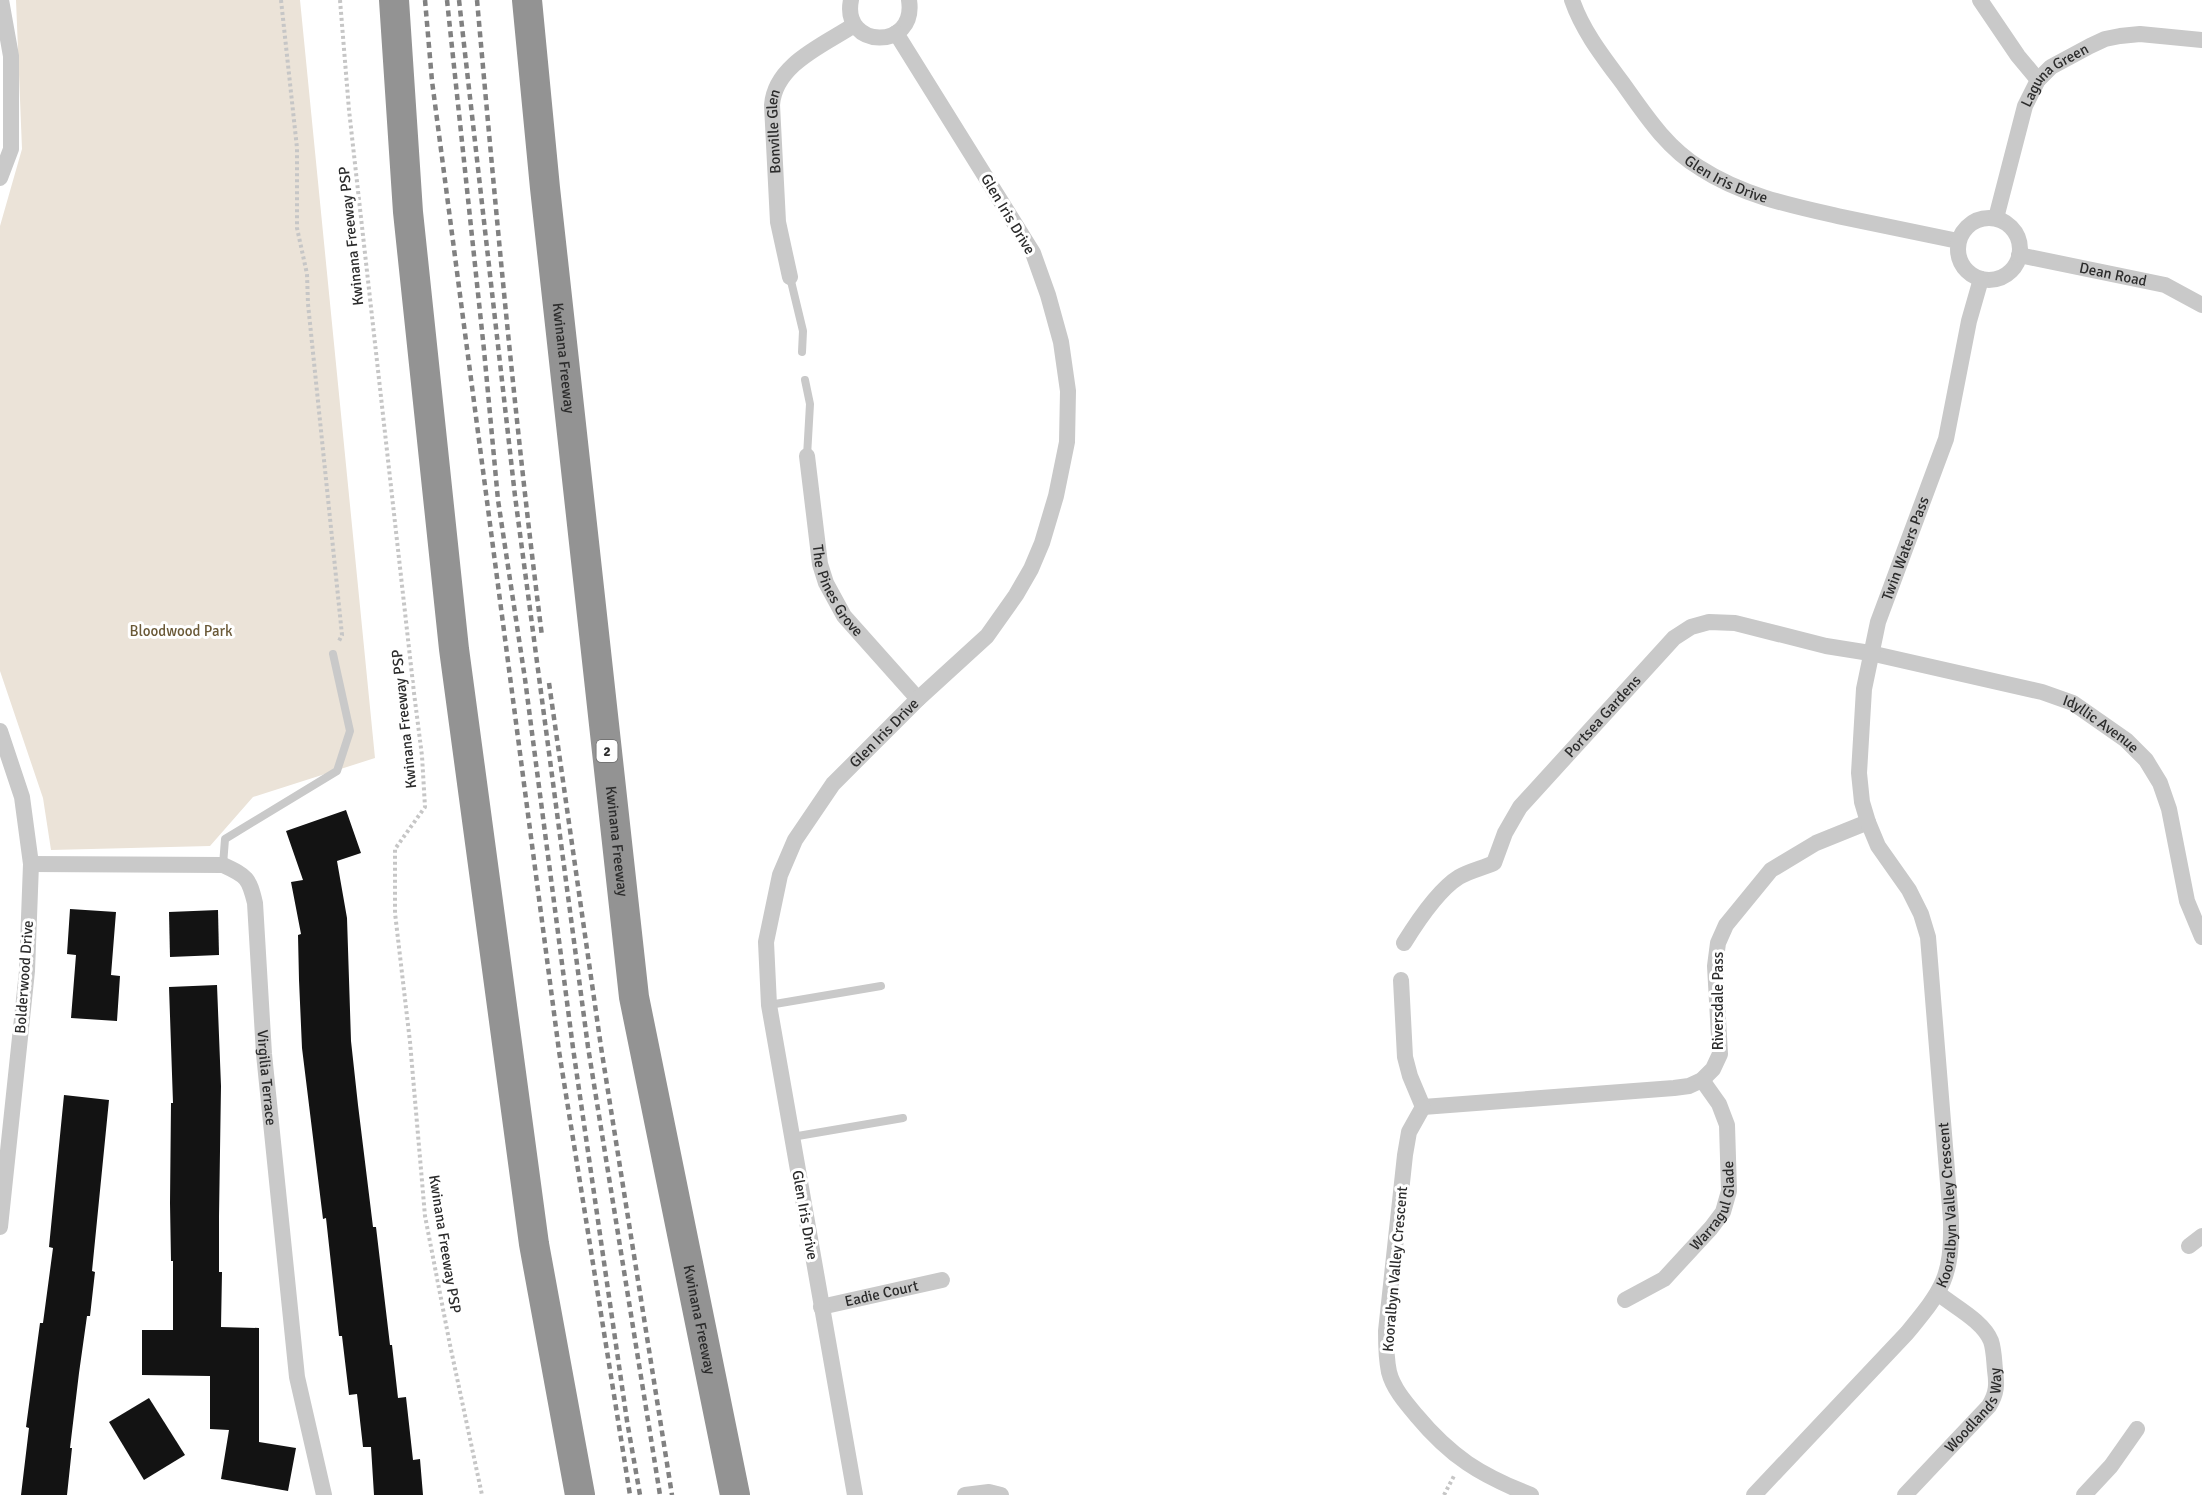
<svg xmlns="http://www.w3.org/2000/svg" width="2202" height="1495" viewBox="0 0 2202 1495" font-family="Signika,sans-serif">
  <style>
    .green { fill: #ebe3d8 }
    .building { fill: #131313 }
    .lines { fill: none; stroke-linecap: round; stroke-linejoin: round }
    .path { stroke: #c6c6c6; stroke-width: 4; stroke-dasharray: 3 3; stroke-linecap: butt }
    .service { stroke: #c9c9c9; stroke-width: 8 }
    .minor { stroke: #c9c9c9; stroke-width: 16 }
    .motorway { stroke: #939393; stroke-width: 30 }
    .rail { stroke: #818181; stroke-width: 4.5; stroke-dasharray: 6 4.5; stroke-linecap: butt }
    .labels { text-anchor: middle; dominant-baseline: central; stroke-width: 6; stroke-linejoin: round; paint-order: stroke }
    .shield { fill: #fff; stroke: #6b6b6b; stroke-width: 1.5 }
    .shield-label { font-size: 14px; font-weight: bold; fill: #2c2c2c }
    .street-label { font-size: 15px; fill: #2c2c2c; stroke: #fff }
    .park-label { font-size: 15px; fill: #6a5937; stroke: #fff }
  </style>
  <rect width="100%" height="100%" fill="#fff"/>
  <polygon class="green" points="16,0 300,0 375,758 253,797 210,846 51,850 43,798 0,671 0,226 22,149"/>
  <g class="building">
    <polygon points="346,810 361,853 337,861 347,918 351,1041 358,1105 373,1227 376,1227 390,1345 392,1345 398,1398 406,1397 413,1460 420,1459 423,1495 374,1495 371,1447 363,1447 357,1394 349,1395 342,1336 339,1336 326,1218 323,1219 302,1048 299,980 298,935 301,934 291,882 303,880 286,831"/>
    <polygon points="70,909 116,912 111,975 120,976 117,1021 71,1018 76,955 67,954"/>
    <polygon points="218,910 219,955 170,957 169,912"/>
    <polygon points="217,985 221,1086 219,1216 219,1272 222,1272 221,1327 259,1328 259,1442 296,1448 288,1491 221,1479 229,1430 210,1429 210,1376 142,1375 142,1330 173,1330 173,1261 171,1261 170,1203 171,1103 173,1103 169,987"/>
    <polygon points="64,1095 109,1100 92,1271 95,1272 90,1316 87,1316 79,1373 70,1448 72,1448 67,1495 21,1495 29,1428 26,1427 40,1323 43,1323 53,1248 49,1247"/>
    <polygon points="149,1398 185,1455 144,1480 109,1422"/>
  </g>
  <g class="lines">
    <g class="path">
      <polyline points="281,0 297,148 297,228 307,274 308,304 342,635 338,643"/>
      <polyline points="340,0 349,110 414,693 422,756 425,807 395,849 395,913 410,1042 425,1216 450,1345 482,1495"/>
      <polyline points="1444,1495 1455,1474"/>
    </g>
    <g class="service">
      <polyline points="790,277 803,331 802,352"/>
      <polyline points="805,380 810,404 807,456"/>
      <polyline points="223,865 225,839 337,771 350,731 333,654"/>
      <polyline points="769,1005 881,986"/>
      <polyline points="792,1137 903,1118"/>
    </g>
    <g class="minor">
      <path d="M851,0C841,49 917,51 909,0"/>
      <path id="s1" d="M1572,0C1583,32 1604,58 1624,85C1646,116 1667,148 1700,168C1743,196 1793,206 1842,217C1880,225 1919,233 1958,241"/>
      <polyline points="1980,0 2018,56 2038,80"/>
      <polyline points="0,178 11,149 11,56 1,0"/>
      <circle cx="1989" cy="249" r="31"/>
      <path id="s2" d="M1996,218L2025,106L2038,80L2051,67L2090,46L2105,39L2120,36L2140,34L2202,40"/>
      <path id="s3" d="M2019,255L2165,285L2202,305"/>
      <path id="s4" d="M790,277L778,222L772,105C775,64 824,45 854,25"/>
      <path id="s5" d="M807,456L820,564L826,583L844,616L918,699"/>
      <polyline points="0,731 22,797 31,864 27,971 0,1227"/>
      <path id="s6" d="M31,864L223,865C247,876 249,878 255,903L264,1054L297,1377L324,1495"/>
      <path id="s7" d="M1404,943C1417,922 1438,890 1459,877C1469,871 1483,868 1494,863L1505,833L1520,807L1674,638L1691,627L1709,622L1735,623L1826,646L1870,653L2042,692L2073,703L2126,740L2146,760L2160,783L2169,809L2187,901L2202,937"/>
      <polyline points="1401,980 1405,1057 1410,1076 1423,1107"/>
      <polyline points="1423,1107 1674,1088 1689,1086 1702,1080 1713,1069 1720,1054 1715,966 1718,943 1726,925 1771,870 1816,843 1868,822"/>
      <path d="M1423,1107L1409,1132L1405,1155L1386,1331C1386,1345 1386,1358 1389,1372C1393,1388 1405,1402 1416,1415C1451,1457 1480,1475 1531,1495"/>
      <polyline points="2189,1246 2202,1236"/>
      <path id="s8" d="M1625,1300L1664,1279L1711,1228L1723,1212L1729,1191L1727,1125L1719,1104L1702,1080"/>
      <path id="s9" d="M821,1307L942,1280"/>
      <path id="s10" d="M855,1495L769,1005L766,942L780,875L795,840L833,784L918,699L987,636L1016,595L1031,569L1042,543L1056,496L1067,442L1068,391L1061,342L1048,295L1033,253L896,33"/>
      <polyline points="965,1495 989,1492 1001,1495"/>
      <path id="s11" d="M1754,1495L1907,1333C1943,1289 1952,1278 1951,1220L1928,937L1921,914L1909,890L1878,846L1868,822L1862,802L1859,773L1864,689L1878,622L1946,439L1969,321L1981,279"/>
      <path id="s12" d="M1905,1495L1989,1406C1997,1393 1997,1384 1995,1370C1994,1360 1994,1350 1991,1341C1983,1321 1955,1307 1939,1294"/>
      <polyline points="2084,1495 2111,1466 2137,1429"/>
    </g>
    <g class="motorway">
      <polyline points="394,0 408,212 454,649 534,1244 580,1495"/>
      <path id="s13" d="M527,0L545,188L634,997L735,1495"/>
    </g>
    <g class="rail">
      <polyline points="425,0 432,81 559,1051 630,1495"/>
      <polyline points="447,0 484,350 498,500 525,679 573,1048 627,1421 640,1495"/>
      <polyline points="459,0 515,496 588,1047 660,1495"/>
      <path d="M477,0C496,212 515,424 542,636"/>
      <polyline points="549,683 601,1047 672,1495"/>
    </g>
  </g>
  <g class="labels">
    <rect class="shield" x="596.5" y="740" width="21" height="22" rx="4.5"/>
    <g class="shield-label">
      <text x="607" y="751">2</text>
    </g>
    <g class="street-label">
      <text stroke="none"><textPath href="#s2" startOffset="160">Laguna Green</textPath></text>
      <text stroke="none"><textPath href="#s4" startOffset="147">Bonville Glen</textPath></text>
      <text stroke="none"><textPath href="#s1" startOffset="242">Glen Iris Drive</textPath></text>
      <text transform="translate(1008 214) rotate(59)">Glen Iris Drive</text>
      <text transform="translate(351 236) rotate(-96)">Kwinana Freeway PSP</text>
      <text stroke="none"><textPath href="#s3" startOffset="96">Dean Road</textPath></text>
      <text stroke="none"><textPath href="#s13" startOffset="360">Kwinana Freeway</textPath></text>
      <text stroke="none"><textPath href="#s11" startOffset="1044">Twin Waters Pass</textPath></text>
      <text stroke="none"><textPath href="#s5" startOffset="140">The Pines Grove</textPath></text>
      <text stroke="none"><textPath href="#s7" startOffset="309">Portsea Gardens</textPath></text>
      <text transform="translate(404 719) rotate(-96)">Kwinana Freeway PSP</text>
      <text stroke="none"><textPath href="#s7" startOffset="862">Idyllic Avenue</textPath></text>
      <text stroke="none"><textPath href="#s10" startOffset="807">Glen Iris Drive</textPath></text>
      <text stroke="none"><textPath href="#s13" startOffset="846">Kwinana Freeway</textPath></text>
      <text transform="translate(24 977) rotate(-86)">Bolderwood Drive</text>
      <text transform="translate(1718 1001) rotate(-90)">Riversdale Pass</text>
      <text stroke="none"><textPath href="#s6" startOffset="420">Virgilia Terrace</textPath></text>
      <text stroke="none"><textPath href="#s8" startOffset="136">Warragul Glade</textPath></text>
      <text stroke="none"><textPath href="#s11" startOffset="363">Kooralbyn Valley Crescent</textPath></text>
      <text transform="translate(805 1215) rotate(80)">Glen Iris Drive</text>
      <text transform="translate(445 1244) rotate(81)">Kwinana Freeway PSP</text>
      <text transform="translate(1395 1269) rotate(-85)">Kooralbyn Valley Crescent</text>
      <text stroke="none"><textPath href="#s9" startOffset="62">Eadie Court</textPath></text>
      <text stroke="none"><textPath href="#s13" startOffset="1332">Kwinana Freeway</textPath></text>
      <text stroke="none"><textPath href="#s12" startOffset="112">Woodlands Way</textPath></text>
    </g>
    <g class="park-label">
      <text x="181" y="631">Bloodwood Park</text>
    </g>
  </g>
</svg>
